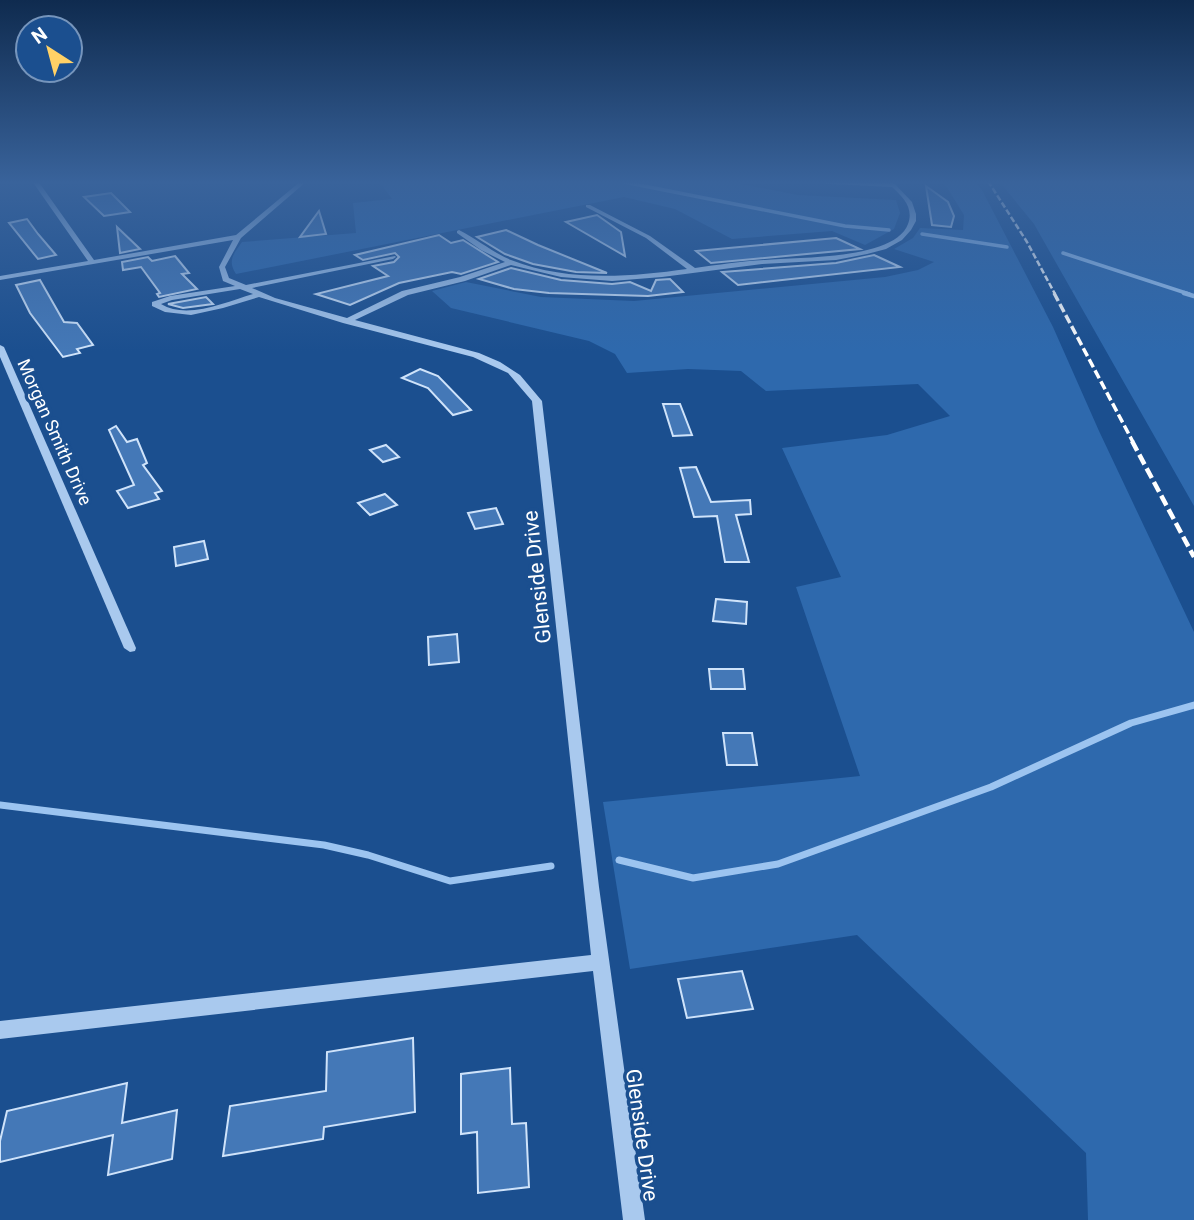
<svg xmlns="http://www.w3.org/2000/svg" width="1194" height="1220" viewBox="0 0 1194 1220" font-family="Roboto,sans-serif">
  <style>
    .green { fill: #2e69ad }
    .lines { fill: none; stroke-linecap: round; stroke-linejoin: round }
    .stream-far2 { stroke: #9cc4f0; stroke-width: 3.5 }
    .stream-far1 { stroke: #9cc4f0; stroke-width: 4.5 }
    .stream { stroke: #9cc4f0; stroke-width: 7 }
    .building { fill: #4478b7; stroke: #cfe3fa; stroke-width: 2 }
    .minor { fill: #a9c9ee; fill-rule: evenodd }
    .rail-far2 { stroke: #fff; stroke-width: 2.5; stroke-dasharray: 6 2.5; stroke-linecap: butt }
    .rail-far1 { stroke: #fff; stroke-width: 3.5; stroke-dasharray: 9 3.5; stroke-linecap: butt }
    .rail { stroke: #fff; stroke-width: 4.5; stroke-dasharray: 11 4.5; stroke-linecap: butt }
    .labels { text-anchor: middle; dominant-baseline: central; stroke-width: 7; stroke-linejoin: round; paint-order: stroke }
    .far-street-label { font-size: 18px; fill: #fff; stroke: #1b4f8f }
    .street-label { font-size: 21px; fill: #fff; stroke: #1b4f8f }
  </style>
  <rect width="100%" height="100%" fill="#1b4f8f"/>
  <g class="green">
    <path d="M379,181H726L798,195L896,200L900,213L894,229L865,245L832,231L732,239L675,209L624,197L236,274C227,261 234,253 242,242L356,233L353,203L392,199Z"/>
    <polygon points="943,181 974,181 982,190 1053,327 1099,431 1194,632 1194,1220 1088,1220 1086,1153 857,935 630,969 603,802 860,776 796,587 841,577 782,448 887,435 950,416 918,384 766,391 741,371 688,369 627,373 615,354 589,341 451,308 432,291 466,282 541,297 634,301 885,277 918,270 934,262 894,249 913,238 920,228 963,230 964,215"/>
    <polygon points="999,181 1194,181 1194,506 1034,224"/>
  </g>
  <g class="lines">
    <g class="stream-far2">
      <polyline points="619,181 845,226 889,230"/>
      <polyline points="922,234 1007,247"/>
      <polyline points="1063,253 1189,294"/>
    </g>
    <polyline class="stream-far1" points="1184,293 1194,296"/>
    <g class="stream">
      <polyline points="0,805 324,845 368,855 450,881 551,866"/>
      <polyline points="619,860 693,878 778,864 991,787 1131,723 1194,705"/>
    </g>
  </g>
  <g class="building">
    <polygon points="926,186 948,202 954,216 951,227 932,225"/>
    <polygon points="111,193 130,212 104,216 84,197"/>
    <polygon points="319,211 326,234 300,237"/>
    <polygon points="597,215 621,232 625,256 566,222"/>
    <polygon points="27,219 38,234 56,255 38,259 9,223"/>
    <polygon points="117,227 140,249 120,253"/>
    <polygon points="506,230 538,245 607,273 576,272 533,264 505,254 477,237"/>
    <polygon points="439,235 451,243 463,240 498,262 461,274 452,272 399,283 350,305 316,294 388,276 373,266 394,262 399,257 395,253 363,260 355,255"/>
    <polygon points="836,238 860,249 711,263 696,251"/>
    <polygon points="874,255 900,267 738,285 722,272 836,263"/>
    <polygon points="175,256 189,273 182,274 197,289 159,297 157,294 160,293 141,267 123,270 122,262 148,257 152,261"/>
    <polygon points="511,268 561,280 612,284 630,282 651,291 656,280 670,279 683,292 648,296 549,293 514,289 479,279"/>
    <polygon points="40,280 64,322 77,323 93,345 77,349 80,353 63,357 30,313 16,285"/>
    <polygon points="206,297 213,304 183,308 168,304"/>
    <polygon points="420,369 438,376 471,410 453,415 428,388 402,378"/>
    <polygon points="663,404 680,404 692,435 673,436"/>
    <polygon points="116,426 127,442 137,439 147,463 143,465 162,491 155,493 159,499 128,508 117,491 134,485 109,430"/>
    <polygon points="386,445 399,457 383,462 370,450"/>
    <polygon points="696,467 711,502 750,500 751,514 736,515 749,562 725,562 717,516 694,517 680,468"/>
    <polygon points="385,494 397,505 370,515 358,503"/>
    <polygon points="496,508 503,524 475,529 468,513"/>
    <polygon points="204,541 208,559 176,566 174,547"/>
    <polygon points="716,599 747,602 746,624 713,621"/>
    <polygon points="457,634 459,662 429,665 428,637"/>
    <polygon points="709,669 743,669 745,689 711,689"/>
    <polygon points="723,733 752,733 757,765 727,765"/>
    <polygon points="742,971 753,1009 687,1018 678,979"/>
    <polygon points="413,1038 415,1112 324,1127 323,1139 223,1156 230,1106 326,1091 327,1052"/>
    <polygon points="510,1068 512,1124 526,1123 529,1187 478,1193 477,1132 461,1134 461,1074"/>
    <polygon points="127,1083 122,1123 177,1110 172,1159 108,1175 113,1135 0,1162 0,1141 7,1111"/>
  </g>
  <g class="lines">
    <g class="minor">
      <path d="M32,181H38L94,260L236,235L301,181H307L241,238L225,267L229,278L246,285L395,256L396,257L393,259L252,288L275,298L347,318L402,291L460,277L505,262L481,250L457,233V231L459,230C477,239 492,252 511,260C567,282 629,277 687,269L646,238L586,207V205H590L650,236L695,268C718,265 742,261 765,260C798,257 895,260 908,224C914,208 903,197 892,187L810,183L807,181L888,183L886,181H892L912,202L916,214V221L911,230L902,240L886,249L867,254L836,260L762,264L662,277L612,281L561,277L511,265L465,281L408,295L355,320L479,353L500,362L520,375L542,401L599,887L645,1220H623L593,971L0,1039V1021L591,955L532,401L508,373L473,357L343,323L259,297L223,308L191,315L165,312L152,306V302L170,296L235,286L223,281L219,267L233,240L0,280V276L88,261ZM240,289L253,294C226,302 187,320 161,304L172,300Z"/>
      <polygon points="0,345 4,347 136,648 135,651 130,652 124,648 0,357"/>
    </g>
    <polyline class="rail-far2" points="988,181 1027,242 1055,294"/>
    <polyline class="rail-far1" points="1054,293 1133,442"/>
    <polyline class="rail" points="1132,441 1194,557"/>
  </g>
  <linearGradient id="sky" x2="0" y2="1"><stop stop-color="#0f2b4f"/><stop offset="0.52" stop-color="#39639b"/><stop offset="1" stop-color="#39639b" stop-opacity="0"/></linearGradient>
  <rect width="1194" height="351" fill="url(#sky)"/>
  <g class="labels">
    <g class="far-street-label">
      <text transform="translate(55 432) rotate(66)">Morgan Smith Drive</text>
    </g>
    <g class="street-label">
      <text transform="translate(537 577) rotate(-96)">Glenside Drive</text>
      <text transform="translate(642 1135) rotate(82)">Glenside Drive</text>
    </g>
  </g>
  <g transform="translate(49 49) rotate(324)"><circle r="33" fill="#1b4f8f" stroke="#7695bc" stroke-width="2"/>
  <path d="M0-5L12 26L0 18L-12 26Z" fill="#ffd166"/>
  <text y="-10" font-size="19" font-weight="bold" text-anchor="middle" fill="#ffffff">N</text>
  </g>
</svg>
